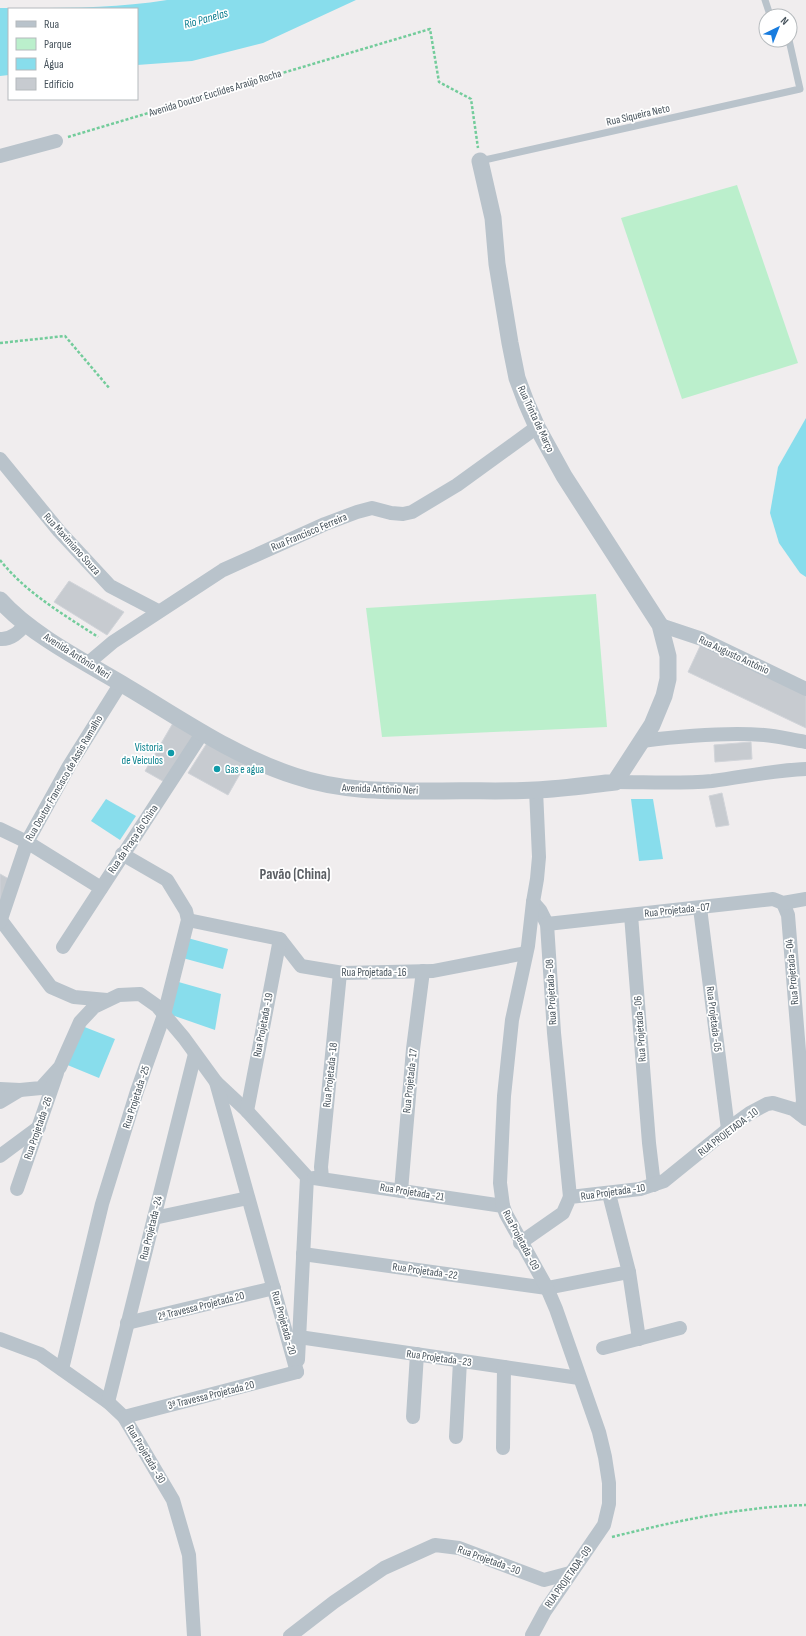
<svg xmlns="http://www.w3.org/2000/svg" width="806" height="1636" viewBox="0 0 806 1636" font-family="'Sofia Sans Condensed',sans-serif">
  <style>
    .green { fill: #bbefcc }
    .water { fill: #88ddec }
    .building { fill: #c7cbd0; stroke: #d1d4d9 }
    .lines { fill: none; stroke-linecap: round; stroke-linejoin: round }
    .path { stroke: #73cc9b; stroke-width: 2.5; stroke-dasharray: 3 2; stroke-linecap: butt }
    .service { stroke: #b9c3cb; stroke-width: 7 }
    .minor { stroke: #b9c3cb; stroke-width: 14 }
    .tertiary { stroke: #b9c3cb; stroke-width: 17 }
    .culture-dot { fill: #0f9aa8; stroke: #fff; stroke-width: 1.5 }
    .labels { text-anchor: middle; dominant-baseline: central; stroke-width: 3.5; stroke-linejoin: round; paint-order: stroke }
    .street-label { font-size: 11px; fill: #46525b; stroke: #fff }
    .culture-label { font-size: 11px; fill: #0d838f; stroke: #fff; text-anchor: end }
    .water-label { font-size: 12px; font-style: italic; fill: #0d7e91; stroke: #fff }
    .district-label { font-size: 15px; font-weight: bold; fill: #5a5e63; stroke: #fff }
  </style>
  <rect width="100%" height="100%" fill="#f0edee"/>
  <g class="green">
    <polygon points="737,185 798,363 682,399 621,218"/>
    <polygon points="596,594 607,727 382,737 366,608"/>
  </g>
  <g class="water">
    <path d="M167,0H356L263,43L192,61L137,65V9H9V75L0,76V8C56,8 112,9 167,0Z"/>
    <polygon points="806,418 806,577 800,573 779,543 770,513 778,467"/>
    <polygon points="106,799 136,816 120,840 91,821"/>
    <polygon points="631,799 653,799 663,859 639,861"/>
    <polygon points="184,937 228,949 223,969 179,957"/>
    <polygon points="175,981 221,994 215,1030 166,1013"/>
    <polygon points="82,1026 115,1039 99,1078 65,1064"/>
  </g>
  <g class="building">
    <polygon points="69,581 124,612 107,635 54,602"/>
    <polygon points="702,642 806,692 806,728 688,672"/>
    <polygon points="173,723 197,736 168,784 145,771"/>
    <polygon points="751,742 752,759 715,762 714,745"/>
    <polygon points="207,743 245,765 228,795 188,773"/>
    <polygon points="722,793 729,825 716,827 709,796"/>
    <polygon points="0,874 9,879 0,907"/>
  </g>
  <g class="lines">
    <g class="path">
      <polyline points="68,137 430,29 439,82 471,99 478,148"/>
      <polyline points="0,343 65,336 110,389"/>
      <path d="M0,560C26,593 63,614 98,637"/>
      <path d="M612,1537C676,1521 740,1507 806,1505"/>
    </g>
    <g class="service">
      <polyline points="765,0 769,12 772,16"/>
      <polyline points="480,161 800,89 789,40"/>
    </g>
    <g class="minor">
      <polyline points="0,156 56,141"/>
      <polyline points="0,459 59,531 110,586 158,611"/>
      <polyline points="660,625 702,639 806,689"/>
      <path d="M0,639C11,640 19,632 26,624"/>
      <polyline points="87,664 113,642 223,570 325,524 357,512 372,508 391,513 403,514 412,512 457,485 537,427"/>
      <path d="M642,741C682,736 723,732 764,735C778,736 792,740 806,742"/>
      <path d="M615,782C647,782 680,784 712,781C744,777 774,770 806,769"/>
      <polyline points="0,829 27,842 101,888"/>
      <polyline points="533,902 540,910 547,924 554,1033 570,1197"/>
      <polyline points="783,903 788,915 803,1101 800,1114"/>
      <polyline points="700,908 728,1129"/>
      <polyline points="631,915 649,1143 654,1185"/>
      <polyline points="0,919 51,987 74,997 107,1000"/>
      <polyline points="188,920 280,939 301,966 343,973 433,971 526,953"/>
      <polyline points="0,922 27,842 69,766 121,683"/>
      <polyline points="547,924 773,899 783,903 806,899"/>
      <polyline points="63,947 203,732"/>
      <polyline points="216,1082 247,1111 307,1177 298,1360"/>
      <polyline points="0,1089 20,1090 41,1088 60,1067 80,1022 94,1007 119,995 140,994 157,1006 184,1038 216,1082 297,1372"/>
      <polyline points="0,1102 20,1090"/>
      <polyline points="247,1111 280,939"/>
      <polyline points="0,1156 39,1127"/>
      <polyline points="314,1178 503,1206"/>
      <polyline points="322,1178 321,1167 340,973"/>
      <polyline points="17,1189 57,1073"/>
      <polyline points="401,1191 413,1049 423,971"/>
      <polyline points="609,1194 629,1272 639,1339"/>
      <polyline points="154,1218 248,1198"/>
      <polyline points="520,1243 563,1213 570,1197 640,1189 664,1181 732,1126 750,1113 767,1104 773,1103 793,1109 806,1119"/>
      <polyline points="303,1254 547,1288 629,1272"/>
      <polyline points="127,1323 274,1288"/>
      <polyline points="299,1337 579,1378"/>
      <polyline points="0,1339 40,1354 108,1402 124,1417 173,1500 189,1555 194,1636"/>
      <polyline points="603,1348 680,1328"/>
      <polyline points="62,1369 102,1204 137,1091 164,1015 188,920 186,911 167,880 122,854"/>
      <polyline points="108,1402 195,1054"/>
      <polyline points="124,1417 297,1372"/>
      <polyline points="413,1417 417,1354"/>
      <polyline points="456,1437 460,1361"/>
      <polyline points="503,1448 504,1367"/>
      <polyline points="532,1635 545,1611 604,1525 609,1504 609,1483 605,1457 599,1432 556,1309 547,1288 506,1214 503,1206 500,1183 504,1096 512,1020 528,946 533,902 537,879 539,857 536,790"/>
      <polyline points="290,1636 334,1602 384,1568 435,1545 459,1548 544,1580 570,1573"/>
    </g>
    <path class="tertiary" d="M0,600C31,635 87,663 127,687C181,719 235,757 295,776C342,792 389,791 438,791C470,790 503,792 535,790C562,789 588,785 615,782L652,725L664,696L668,679V656L660,625L564,476L537,427L526,402L517,378L510,343L497,264L493,218L480,161"/>
  </g>
  <g class="culture-dot">
    <circle cx="171" cy="753" r="4"/>
    <circle cx="217" cy="769" r="4"/>
  </g>
  <g class="labels">
    <g class="street-label">
      <text transform="translate(215 93) rotate(-17)">Avenida Doutor Euclides Araújo Rocha</text>
      <text transform="translate(638 115) rotate(-13)">Rua Siqueira Neto</text>
      <text transform="translate(536 419) rotate(65)">Rua Trinta de Março</text>
      <text transform="translate(309 532) rotate(-23)">Rua Francisco Ferreira</text>
      <text transform="translate(72 544) rotate(48)">Rua Maximiano Souza</text>
      <text transform="translate(734 655) rotate(25)">Rua Augusto Antônio</text>
      <text transform="translate(77 656) rotate(32)">Avenida Antônio Neri</text>
      <text transform="translate(64 778) rotate(-60)">Rua Doutor Francisco de Assis Ramalho</text>
      <text transform="translate(380 789) rotate(2)">Avenida Antônio Neri</text>
      <text transform="translate(133 839) rotate(-56)">Rua da Praça do China</text>
      <text transform="translate(677 910) rotate(-6)">Rua Projetada -07</text>
      <text x="374" y="972">Rua Projetada -16</text>
      <text transform="translate(792 972) rotate(-95)">Rua Projetada -04</text>
      <text transform="translate(551 992) rotate(-93)">Rua Projetada -08</text>
      <text transform="translate(714 1019) rotate(83)">Rua Projetada -05</text>
      <text transform="translate(263 1025) rotate(-79)">Rua Projetada -19</text>
      <text transform="translate(640 1029) rotate(-94)">Rua Projetada -06</text>
      <text transform="translate(330 1075) rotate(-84)">Rua Projetada -18</text>
      <text transform="translate(410 1081) rotate(-84)">Rua Projetada -17</text>
      <text transform="translate(136 1097) rotate(-72)">Rua Projetada -25</text>
      <text transform="translate(38 1128) rotate(-71)">Rua Projetada -26</text>
      <text transform="translate(728 1132) rotate(-37)">RUA PROJETADA -10</text>
      <text transform="translate(412 1192) rotate(9)">Rua Projetada -21</text>
      <text transform="translate(613 1192) rotate(-8)">Rua Projetada -10</text>
      <text transform="translate(151 1228) rotate(-76)">Rua Projetada -24</text>
      <text transform="translate(521 1240) rotate(62)">Rua Projetada -09</text>
      <text transform="translate(425 1271) rotate(8)">Rua Projetada -22</text>
      <text transform="translate(201 1306) rotate(-14)">2ª Travessa Projetada 20</text>
      <text transform="translate(284 1323) rotate(74)">Rua Projetada -20</text>
      <text transform="translate(439 1358) rotate(8)">Rua Projetada -23</text>
      <text transform="translate(211 1395) rotate(-14)">3ª Travessa Projetada 20</text>
      <text transform="translate(146 1454) rotate(59)">Rua Projetada -30</text>
      <text transform="translate(489 1560) rotate(20)">Rua Projetada -30</text>
      <text transform="translate(568 1577) rotate(-55)">RUA PROJETADA -09</text>
    </g>
    <g class="culture-label">
      <text x="163" y="747">Vistoria<tspan x="163" dy="13">de Veiculos</tspan></text>
      <text x="225" y="769" text-anchor="start">Gas e agua</text>
    </g>
    <g class="water-label">
      <text transform="translate(206 19) rotate(-16)">Rio Panelas</text>
    </g>
    <g class="district-label">
      <text x="295" y="874">Pavão (China)</text>
    </g>
  </g>
  <rect x="8" y="8" width="130" height="92" fill="#ffffff" stroke="#b5babd"/>
  <rect x="16" y="21" width="20" height="6" fill="#b9c3cb" stroke="#b5babd"/>
  <text x="44" y="28" font-size="12" fill="#46525b">Rua</text>
  <rect x="16" y="38" width="20" height="12" fill="#bbefcc" stroke="#b5babd"/>
  <text x="44" y="48" font-size="12" fill="#46525b">Parque</text>
  <rect x="16" y="58" width="20" height="12" fill="#88ddec" stroke="#b5babd"/>
  <text x="44" y="68" font-size="12" fill="#46525b">Água</text>
  <rect x="16" y="78" width="20" height="12" fill="#c7cbd0" stroke="#b5babd"/>
  <text x="44" y="88" font-size="12" fill="#46525b">Edifício</text>
  <g transform="translate(778 28) rotate(43)"><circle r="19" fill="#ffffff" stroke="#b5babd"/>
  <path d="M0-3L7 15L0 10L-7 15Z" fill="#187cdf"/>
  <text y="-6" font-size="11" font-weight="bold" text-anchor="middle" fill="#46525b">N</text>
  </g>
</svg>
